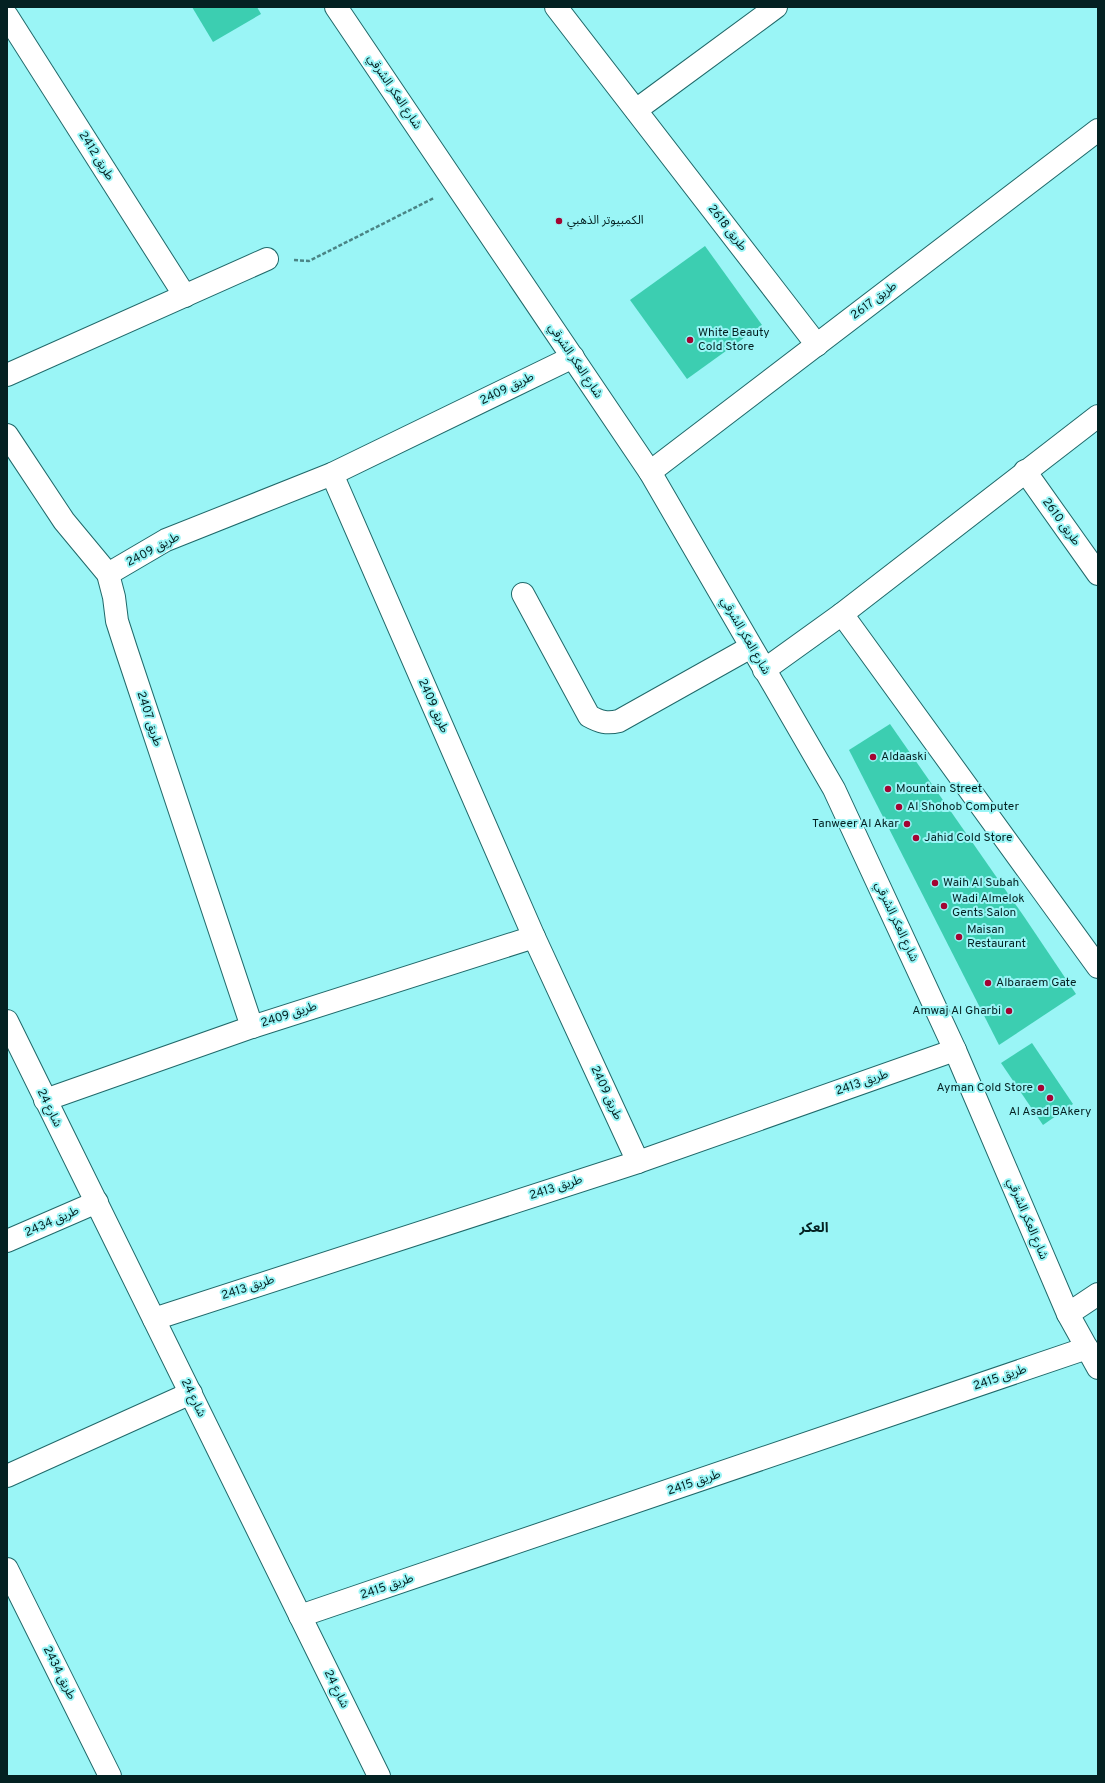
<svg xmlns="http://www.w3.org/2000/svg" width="1105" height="1783" viewBox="0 0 1105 1783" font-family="Overpass,'Noto Sans Arabic',sans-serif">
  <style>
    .building { fill: #3cceb1 }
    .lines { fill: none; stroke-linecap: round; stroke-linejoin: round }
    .minor-casing { stroke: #20696a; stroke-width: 24 }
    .path { stroke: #4a8485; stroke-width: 2.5; stroke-dasharray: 4 2; stroke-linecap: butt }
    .minor { stroke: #fff; stroke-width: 22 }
    .poi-dot { fill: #a30432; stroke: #9af5f6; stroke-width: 1.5 }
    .labels { text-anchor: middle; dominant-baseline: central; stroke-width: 4; stroke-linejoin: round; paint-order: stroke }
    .street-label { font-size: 12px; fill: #042122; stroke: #9af5f6 }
    .poi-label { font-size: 12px; fill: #042122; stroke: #9af5f6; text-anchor: start }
    .quarter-label { font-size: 14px; font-weight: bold; fill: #042122; stroke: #9af5f6 }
  </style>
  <rect width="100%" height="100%" fill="#9af5f6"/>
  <g class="building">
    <polygon points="192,7 257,7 261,14 213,42"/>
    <polygon points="705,246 762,325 687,379 630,300"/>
    <polygon points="890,724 1025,918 1076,994 999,1045 849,750"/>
    <polygon points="1032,1043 1073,1104 1043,1125 1001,1063"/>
  </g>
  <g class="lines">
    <g class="minor-casing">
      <g id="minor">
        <polyline points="336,7 650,472 834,789 955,1050 1068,1314 1098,1368"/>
        <polyline points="556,7 817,345"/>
        <polyline points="7,16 185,296"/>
        <polyline points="636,110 776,7"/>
        <polyline points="7,375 267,259"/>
        <polyline points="7,435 64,521 108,574 114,597 117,621 126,649 252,1027"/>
        <polyline points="1025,471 1098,574"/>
        <polyline points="650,472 1098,130"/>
        <polyline points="332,474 534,937 638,1162"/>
        <polyline points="108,574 166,540 332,474 573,357"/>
        <path d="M523,594L589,716C600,722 607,724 619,721L751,647"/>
        <polyline points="842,614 1098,967"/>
        <polyline points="764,670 842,614 1098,416"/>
        <polyline points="7,1021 379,1776"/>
        <polyline points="45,1100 252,1027 534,937"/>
        <polyline points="7,1241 97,1202"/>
        <polyline points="1068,1314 1098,1294"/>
        <polyline points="154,1319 638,1162 955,1050"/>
        <polyline points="7,1476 191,1393"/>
        <polyline points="7,1569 110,1776"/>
        <polyline points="300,1616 1087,1348"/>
      </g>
    </g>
    <polyline class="path" points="294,260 309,261 434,198"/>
    <use href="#minor" class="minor"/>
  </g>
  <g class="poi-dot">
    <circle cx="559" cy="221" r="4"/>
    <circle cx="690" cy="340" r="4"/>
    <circle cx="873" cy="757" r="4"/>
    <circle cx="888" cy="789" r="4"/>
    <circle cx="899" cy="807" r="4"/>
    <circle cx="907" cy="824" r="4"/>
    <circle cx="916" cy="838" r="4"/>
    <circle cx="935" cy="883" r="4"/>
    <circle cx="944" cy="906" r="4"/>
    <circle cx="959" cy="937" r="4"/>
    <circle cx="988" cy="983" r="4"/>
    <circle cx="1009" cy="1011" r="4"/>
    <circle cx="1041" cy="1088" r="4"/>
    <circle cx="1050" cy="1098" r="4"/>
  </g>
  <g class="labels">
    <g class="street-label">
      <text transform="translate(394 92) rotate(56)">شارع العكر الشرقي</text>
      <text transform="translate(96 156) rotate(58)">طريق 2412</text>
      <text transform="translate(727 228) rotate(52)">طريق 2618</text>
      <text transform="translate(874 301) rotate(-37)">طريق 2617</text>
      <text transform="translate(575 361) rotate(56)">شارع العكر الشرقي</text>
      <text transform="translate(507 389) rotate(-26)">طريق 2409</text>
      <text transform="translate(1061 522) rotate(54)">طريق 2610</text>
      <text transform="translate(153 550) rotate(-28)">طريق 2409</text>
      <text transform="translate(745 636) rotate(60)">شارع العكر الشرقي</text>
      <text transform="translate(433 706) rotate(66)">طريق 2409</text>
      <text transform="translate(149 719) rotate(72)">طريق 2407</text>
      <text transform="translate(896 922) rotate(65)">شارع العكر الشرقي</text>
      <text transform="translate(289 1015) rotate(-18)">طريق 2409</text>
      <text transform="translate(862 1083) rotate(-19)">طريق 2413</text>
      <text transform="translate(606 1093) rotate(65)">طريق 2409</text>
      <text transform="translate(49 1108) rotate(64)">شارع 24</text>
      <text transform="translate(556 1188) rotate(-18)">طريق 2413</text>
      <text transform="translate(1027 1219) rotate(67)">شارع العكر الشرقي</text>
      <text transform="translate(52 1222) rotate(-24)">طريق 2434</text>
      <text transform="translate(248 1288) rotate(-18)">طريق 2413</text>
      <text transform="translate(1000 1378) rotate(-19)">طريق 2415</text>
      <text transform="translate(193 1398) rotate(64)">شارع 24</text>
      <text transform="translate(694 1483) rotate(-19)">طريق 2415</text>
      <text transform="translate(387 1587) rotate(-19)">طريق 2415</text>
      <text transform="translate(59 1673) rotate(63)">طريق 2434</text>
      <text transform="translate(336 1689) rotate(64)">شارع 24</text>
    </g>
    <g class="poi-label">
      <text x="567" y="221">الكمبيوتر الذهبي</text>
      <text x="698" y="333">White Beauty<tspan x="698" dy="14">Cold Store</tspan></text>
      <text x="881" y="757">Aldaaski</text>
      <text x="896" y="789">Mountain Street</text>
      <text x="907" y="807">Al Shohob Computer</text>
      <text x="899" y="824" text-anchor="end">Tanweer Al Akar</text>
      <text x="924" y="838">Jahid Cold Store</text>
      <text x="943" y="883">Waih Al Subah</text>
      <text x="952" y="899">Wadi Almelok<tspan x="952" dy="14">Gents Salon</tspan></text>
      <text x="967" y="930">Maisan<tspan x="967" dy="14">Restaurant</tspan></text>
      <text x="996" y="983">Albaraem Gate</text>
      <text x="1001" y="1011" text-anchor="end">Amwaj Al Gharbi</text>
      <text x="1033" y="1088" text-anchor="end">Ayman Cold Store</text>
      <text x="1050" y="1112" text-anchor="middle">Al Asad BAkery</text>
    </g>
    <g class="quarter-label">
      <text x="814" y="1228">العكر</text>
    </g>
  </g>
  <rect width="1105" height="1783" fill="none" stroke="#042122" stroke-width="16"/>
</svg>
